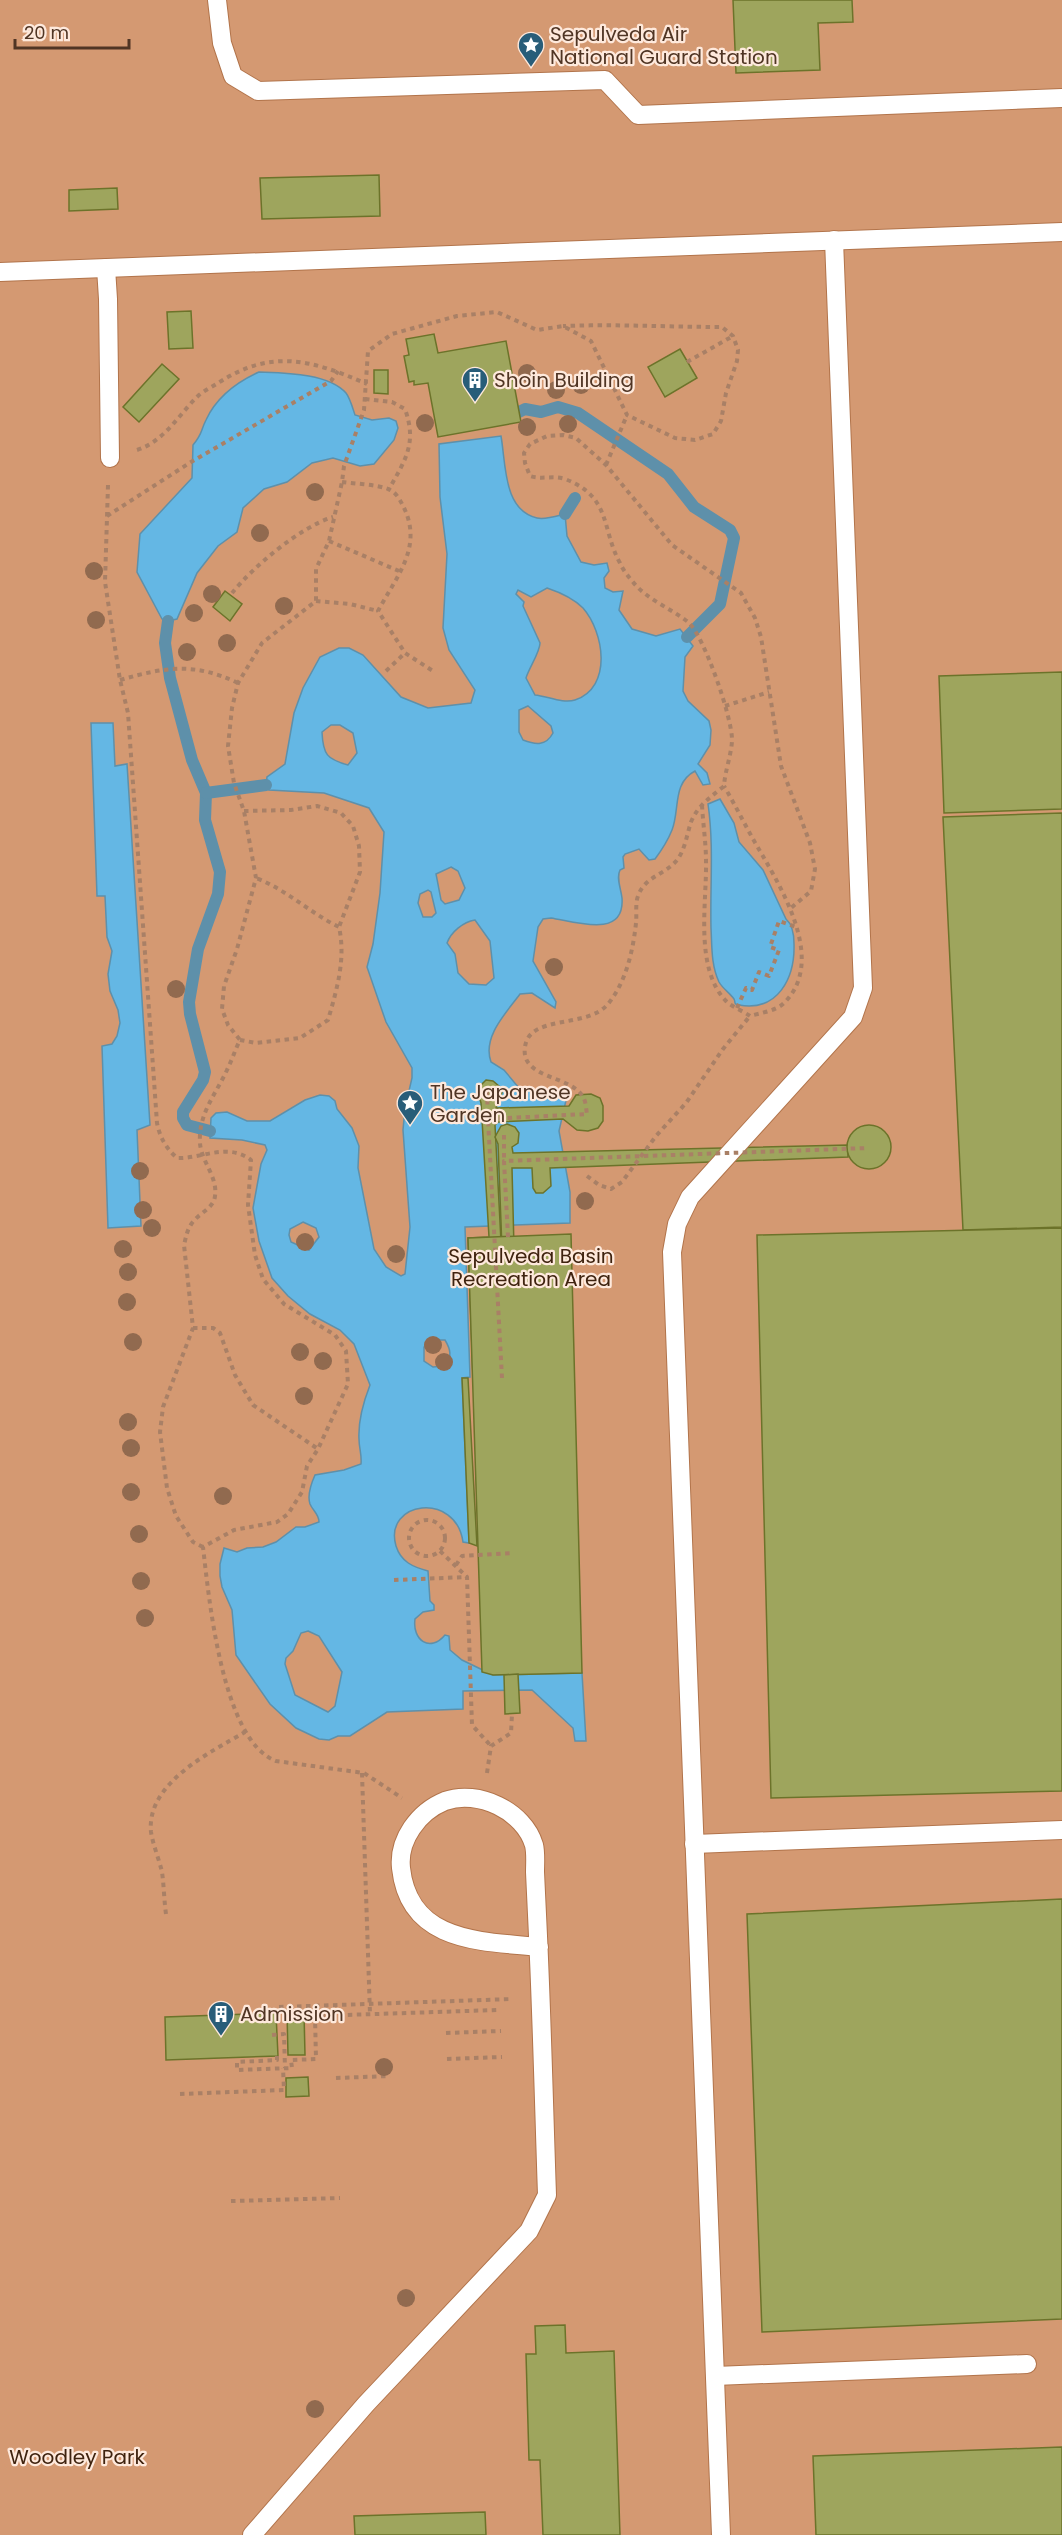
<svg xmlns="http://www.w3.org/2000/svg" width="1062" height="2535" viewBox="0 0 1062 2535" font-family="Poppins,sans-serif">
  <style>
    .green { fill: #d49972 }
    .water { fill: #64b7e4; stroke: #5e90aa; stroke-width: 1.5; fill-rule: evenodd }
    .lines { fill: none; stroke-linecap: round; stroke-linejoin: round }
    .stream { stroke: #5e90aa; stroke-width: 12 }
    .building { fill: #9ea55d; stroke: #6c732a; stroke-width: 1.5 }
    .lane-casing { stroke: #b2744b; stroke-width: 20 }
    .path { stroke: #a98066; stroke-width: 4; stroke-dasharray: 4.5 4.5; stroke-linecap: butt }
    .lane { stroke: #fff; stroke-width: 18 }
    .path-bridge { stroke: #a98066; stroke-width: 4; stroke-dasharray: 4.5 4.5; stroke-linecap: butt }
    .tree { fill: #916a4f }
    .labels { text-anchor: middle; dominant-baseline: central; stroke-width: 4.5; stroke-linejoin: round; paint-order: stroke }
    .poi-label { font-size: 20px; fill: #503524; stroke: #fee9dc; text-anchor: start }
    .park-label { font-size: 20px; fill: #3f230f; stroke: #fee9dc }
  </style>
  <rect width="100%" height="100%" fill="#f6c09e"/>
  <rect class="green" x="0" y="0" width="1062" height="2535"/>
  <g class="water">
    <path d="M259,372C284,373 328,373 346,393C350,398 353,409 355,415L372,420L389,418L396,421L398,428L394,440L374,464L360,466L333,458L312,463L287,482L264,489L243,508L237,532L218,546L197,573L177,619L168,621L162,619L137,572L140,534L192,478L193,445C203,433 200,432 206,420C217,396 237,382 259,372Z"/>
    <path d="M501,436C506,464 503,510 537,518C545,520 557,516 565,514L567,536L581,562L594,565L607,563L609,571L604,578L605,588L613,592L623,591L619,610L632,629L656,636L680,629L693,646L685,657L683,691L688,701L709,721L711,730L710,745L698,764L707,773L710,784L703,785L695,771C672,783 680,810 672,830C668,840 661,851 655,859L649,860L639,849L625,854L623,857L624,868L620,870C616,878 621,889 622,898C625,939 576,922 551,918L543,919L538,927L533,961L556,1002L555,1008L532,993L520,994C506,1013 482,1037 491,1062L504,1070L519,1088L567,1096L559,1131L570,1192V1223L465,1227L470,1377L462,1378L469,1543L463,1542C456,1491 383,1501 396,1546C401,1562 413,1567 428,1571L430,1601L434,1605V1610L423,1612L415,1619C412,1640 430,1653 445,1635L449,1636L450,1650L462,1660L493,1675L582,1673L586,1741H575L573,1728L532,1690L463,1691V1709L387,1712L350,1736H338L329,1740L319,1739L296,1728L270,1704L236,1655L232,1610L222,1587L220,1576V1564L224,1548L237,1552L247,1548L263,1547L276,1542L296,1527H305L319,1522C319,1514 313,1511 310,1504C307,1495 311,1484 315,1475L344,1470L361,1464C362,1455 359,1448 359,1439C358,1420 363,1403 370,1385L354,1344L340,1330L310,1314L288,1296L272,1278L259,1241L253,1208L261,1164L267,1150L265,1145L242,1140L210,1138L211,1118L216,1113L227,1112L247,1121H270L305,1100L320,1095L329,1096L335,1101L337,1109L352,1128L359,1146L358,1168L374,1249L386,1267L401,1276L405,1274L410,1227L403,1130L405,1108L412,1078V1068L386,1022L367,967L373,944L380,893L384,832L369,808L324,793L269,790L266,785L267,777L285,764L294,713L303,688L320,657L339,648H349L363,655L401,697L428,708L471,703L475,690L449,650L443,628L447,554L440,497L439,444ZM547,588C559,592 574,599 583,608C604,632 613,687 575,700C563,704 547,696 535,695L526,678C529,668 540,652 540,643L523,606L524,602L516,594L518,590L531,597ZM528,706L551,726L553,733C546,746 536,745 523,740L519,732V710ZM331,725H340L353,733L357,753L348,765C327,759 323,755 322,732ZM451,867L458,871L465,888L459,900L445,904L441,900L436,874ZM428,890L431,892L436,913L432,917H423L418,903L420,894ZM475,920L490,941L494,978L486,985L469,984L458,973L455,954L447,943C451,932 463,922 475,920ZM303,1222L316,1228L319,1237L309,1250L291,1242L289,1235L290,1229ZM432,1340H445C451,1350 452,1356 445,1366L433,1367L424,1361V1347ZM308,1631L319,1636L342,1672L335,1706L328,1712L295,1695L285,1664L286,1658L293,1651L301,1633Z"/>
    <polygon points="91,723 113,723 115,766 127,764 150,1125 137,1130 141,1226 108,1228 102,1046 112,1044 117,1036 120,1023 118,1010 110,991 108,974 112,951 107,937 105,896 97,896"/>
    <path d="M720,799L734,823L739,842L763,870L786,919C793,925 794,935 794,944C795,978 778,1012 739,1005C733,1004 736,1003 734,999C730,993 723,989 719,982C711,965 712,946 711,928C710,886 714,845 708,804Z"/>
  </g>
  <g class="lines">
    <g class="stream">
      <polyline points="505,410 517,413 525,409 541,412 558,407 578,413 668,474 694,507 730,530 734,538 720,604 687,637"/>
      <polyline points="565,514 575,498"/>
      <polyline points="168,621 165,643 170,678 192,760 206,793 205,820 220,872 218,894 198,949 189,1002 190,1014 205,1072 203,1080 183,1112 183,1118 187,1125 210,1131"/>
      <polyline points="206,793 266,785"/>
    </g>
  </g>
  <g class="building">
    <polygon points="733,0 852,0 853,22 818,23 820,70 736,73"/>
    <polygon points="379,175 380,216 262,219 260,178"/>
    <polygon points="117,188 118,209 69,211 69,190"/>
    <polygon points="191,311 193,348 169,349 167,312"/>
    <polygon points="434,334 438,353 506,341 521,422 438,437 428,383 414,385 414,381 409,382 404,356 409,355 406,339"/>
    <polygon points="680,349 697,378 665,397 648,367"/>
    <polygon points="162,364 179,379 139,422 123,407"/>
    <polygon points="374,370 388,370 388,394 374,393"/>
    <polygon points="225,591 242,604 230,621 213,607"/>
    <polygon points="1062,672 1062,809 944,813 939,676"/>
    <polygon points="1062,813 1062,1227 963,1230 943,817"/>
    <polygon points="486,1080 493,1081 500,1087 502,1093 496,1108 569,1106 576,1095 591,1094 600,1098 603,1106 603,1121 598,1128 588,1131 577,1130 563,1119 498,1122 495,1125 508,1377 473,1378 468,1238 489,1237 481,1103 477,1089"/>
    <polygon points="507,1124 515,1127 519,1133 518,1143 512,1147 513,1153 848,1145 848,1157 550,1168 551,1186 543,1193 536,1193 533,1188 532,1168 512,1168 514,1248 502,1249 498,1144 495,1137 501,1126"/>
    <circle cx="869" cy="1147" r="22"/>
    <polygon points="1062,1228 1062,1791 771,1798 757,1235"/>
    <polygon points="571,1234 582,1673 493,1675 482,1672 468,1238"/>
    <polygon points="462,1378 468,1378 477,1546 469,1543"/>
    <polygon points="518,1674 520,1713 505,1714 504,1675"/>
    <polygon points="1062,1899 1062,2319 762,2332 747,1914"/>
    <polygon points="304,2012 305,2055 288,2055 287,2013"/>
    <polygon points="276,2013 278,2056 166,2060 165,2017"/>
    <polygon points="308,2077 309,2096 286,2097 286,2078"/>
    <polygon points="565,2325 566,2353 614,2351 620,2535 543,2535 540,2460 529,2460 526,2354 536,2354 535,2326"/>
    <polygon points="1062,2447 1062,2535 816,2535 813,2456"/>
    <polygon points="485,2512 486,2535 355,2535 354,2516"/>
  </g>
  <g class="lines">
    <g class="lane-casing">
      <g id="lane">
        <polyline points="217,0 222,43 233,76 258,91 605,80 638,115 1062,98"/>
        <polyline points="106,268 108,299 110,458"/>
        <polyline points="0,272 1062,232"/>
        <polyline points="694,1844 1062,1830"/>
        <polyline points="715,2376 1027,2364"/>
        <path d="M252,2535L366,2404L529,2231L547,2195C544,2108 542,2022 538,1936C537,1914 536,1893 535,1872C535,1864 536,1853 534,1845C524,1811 478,1789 445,1801C418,1812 398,1840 401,1868C409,1943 481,1941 539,1947"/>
        <polyline points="721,2535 672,1252 677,1224 690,1197 853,1017 863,988 834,240"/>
      </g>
    </g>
    <g class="path">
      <polyline points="687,362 733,336"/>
      <path d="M365,399L392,402L405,409C417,443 406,459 389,489"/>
      <path d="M137,450C165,441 179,414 199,395C205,390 212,387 218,383C272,348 312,360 367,384"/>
      <polyline points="606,465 627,415"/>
      <path d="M342,482C356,484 375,484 388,489C397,492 401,502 405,510C422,549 396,577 378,611L405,653L433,671"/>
      <path d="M108,485L105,582L120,680L128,713L157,1123C160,1138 166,1148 177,1158C201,1159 228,1142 251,1160L248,1205L255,1255L263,1279L284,1304L335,1335L346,1351L348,1384L318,1449L307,1466L302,1492L288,1514L277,1522L234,1530L203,1547C209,1598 222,1741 276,1761L364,1773L402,1798"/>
      <polyline points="107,516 191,462 331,381 338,371"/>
      <polyline points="329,541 399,571"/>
      <path d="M232,593C253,567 300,527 333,517"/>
      <polyline points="316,601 350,604 378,611"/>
      <polyline points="386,671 405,653"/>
      <path d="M120,680C165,667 194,662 238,683"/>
      <polyline points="725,706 769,692"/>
      <path d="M702,805C703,824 706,843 706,861C707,902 694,968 726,1001C732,1007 743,1011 750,1016C760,1013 776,1011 784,1003C829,959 777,881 753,839C743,821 734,803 724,786"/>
      <polyline points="244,811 291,810 317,806 341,813 353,826 359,846 360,872 339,927"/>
      <polyline points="737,1008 746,988 752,990 759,972 769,976 779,950 770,947 779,921 796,927"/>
      <path d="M240,1040L256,1043L300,1038L328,1020C337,989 346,959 339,927C310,913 287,890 256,878"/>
      <polyline points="487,1091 488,1119"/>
      <polyline points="504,1135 504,1161"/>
      <polyline points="587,1176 599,1185 611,1189 622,1182 656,1136 686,1103 723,1049 750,1016"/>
      <polyline points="193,1328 213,1328 220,1333 235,1375 253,1405 318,1449"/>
      <path d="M502,1378L488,1119L587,1114C586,1109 586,1101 583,1097C571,1075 520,1079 525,1047C529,1014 587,1029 608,1004C626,982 633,951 636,923C637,915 635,904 638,896C645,876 665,875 677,860C685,850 687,834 691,822C698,805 711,797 724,786C725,771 731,756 732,741C733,720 704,635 688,622C672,609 646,599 633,582C628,576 623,570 620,563C601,529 612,497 565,479C553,475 542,480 530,476L525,463L524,453L530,444L547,436L563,435L576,438L606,465L672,545L741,593L755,618L761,637L781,766L810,843L815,869L811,891L791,908"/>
      <circle cx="427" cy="1538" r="18"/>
      <path d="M203,1547L193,1542L176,1516L167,1488L160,1432L163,1407L193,1328L184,1245C186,1237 187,1230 192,1223C199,1213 214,1208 215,1196C218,1177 201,1161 200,1143C198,1114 216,1094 227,1070C232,1060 235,1050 240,1040L228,1025L222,1009L224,986L237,949L256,878L244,811L234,783L228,746L232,708L238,683L262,643L316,601V569L329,541L342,482L344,466L364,410L368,351L392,334L457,316L497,312L537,330L563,326L591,341L627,415L675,438L695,440L713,434L721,421L726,393L737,361L738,350L733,336L722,327C669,327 616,324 563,326"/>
      <polyline points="440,1551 467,1577 472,1725 491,1746"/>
      <polyline points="456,1565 462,1556 512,1553"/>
      <polyline points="394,1580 467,1577"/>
      <polyline points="362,1773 370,2014"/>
      <polyline points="487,1773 491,1746 511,1733 512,1714"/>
      <path d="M166,1914C164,1900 164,1886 162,1872C159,1859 153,1845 151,1832C146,1783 211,1752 245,1732"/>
      <polyline points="279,2007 512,1999"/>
      <polyline points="446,2033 501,2031"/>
      <polyline points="272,2035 284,2034 285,2068"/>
      <polyline points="277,2056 277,2060 237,2062 237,2070 292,2068 291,2060 316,2059 315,2016 497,2010"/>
      <polyline points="447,2059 502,2057"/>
      <polyline points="336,2078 390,2076"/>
      <polyline points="180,2094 284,2090 283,2068"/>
      <polyline points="231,2201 340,2198"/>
    </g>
    <use href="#lane" class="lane"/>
    <polyline class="path-bridge" points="508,1237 504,1161 868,1148"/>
  </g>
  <g class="tree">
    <circle cx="527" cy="373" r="9"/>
    <circle cx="581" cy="385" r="9"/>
    <circle cx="556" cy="390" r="9"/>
    <circle cx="425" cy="423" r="9"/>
    <circle cx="568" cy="424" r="9"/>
    <circle cx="527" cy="427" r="9"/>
    <circle cx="315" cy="492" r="9"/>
    <circle cx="260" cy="533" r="9"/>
    <circle cx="94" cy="571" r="9"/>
    <circle cx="212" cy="594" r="9"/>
    <circle cx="284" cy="606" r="9"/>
    <circle cx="194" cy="613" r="9"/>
    <circle cx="96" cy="620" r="9"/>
    <circle cx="227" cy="643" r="9"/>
    <circle cx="187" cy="652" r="9"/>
    <circle cx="554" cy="967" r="9"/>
    <circle cx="176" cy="989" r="9"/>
    <circle cx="140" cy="1171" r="9"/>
    <circle cx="585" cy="1201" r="9"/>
    <circle cx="143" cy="1210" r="9"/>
    <circle cx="152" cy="1228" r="9"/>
    <circle cx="305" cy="1242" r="9"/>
    <circle cx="123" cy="1249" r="9"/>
    <circle cx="396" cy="1254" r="9"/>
    <circle cx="128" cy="1272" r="9"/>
    <circle cx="127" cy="1302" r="9"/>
    <circle cx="133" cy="1342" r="9"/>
    <circle cx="433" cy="1345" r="9"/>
    <circle cx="300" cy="1352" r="9"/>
    <circle cx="323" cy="1361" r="9"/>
    <circle cx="444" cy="1362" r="9"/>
    <circle cx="304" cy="1396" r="9"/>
    <circle cx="128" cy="1422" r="9"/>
    <circle cx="131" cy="1448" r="9"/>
    <circle cx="131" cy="1492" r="9"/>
    <circle cx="223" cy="1496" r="9"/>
    <circle cx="139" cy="1534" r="9"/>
    <circle cx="141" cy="1581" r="9"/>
    <circle cx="145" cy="1618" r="9"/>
    <circle cx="384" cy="2067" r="9"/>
    <circle cx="406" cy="2298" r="9"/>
    <circle cx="315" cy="2409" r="9"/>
  </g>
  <defs>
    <g id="sight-pin" transform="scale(1.35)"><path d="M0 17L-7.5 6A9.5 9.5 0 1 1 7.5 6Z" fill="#285d79" stroke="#fee9dc"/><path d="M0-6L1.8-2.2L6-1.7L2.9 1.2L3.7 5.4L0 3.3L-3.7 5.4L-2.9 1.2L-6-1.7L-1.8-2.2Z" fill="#fff"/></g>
    <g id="building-pin" transform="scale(1.35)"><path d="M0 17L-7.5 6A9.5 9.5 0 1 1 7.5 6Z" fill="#285d79" stroke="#fee9dc"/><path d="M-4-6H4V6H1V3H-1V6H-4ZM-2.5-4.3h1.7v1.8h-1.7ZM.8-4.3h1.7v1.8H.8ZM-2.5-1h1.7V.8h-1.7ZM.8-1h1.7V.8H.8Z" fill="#fff"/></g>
  </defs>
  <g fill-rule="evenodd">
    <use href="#sight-pin" x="531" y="45"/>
    <use href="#building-pin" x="475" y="380"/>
    <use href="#sight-pin" x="410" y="1103"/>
    <use href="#building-pin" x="221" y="2014"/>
  </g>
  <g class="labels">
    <g class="poi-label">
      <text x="550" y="34">Sepulveda Air<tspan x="550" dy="23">National Guard Station</tspan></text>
      <text x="494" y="380">Shoin Building</text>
      <text x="430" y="1092">The Japanese<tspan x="430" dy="23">Garden</tspan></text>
      <text x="240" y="2014">Admission</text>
    </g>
    <g class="park-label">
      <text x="531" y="1256">Sepulveda Basin<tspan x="531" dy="23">Recreation Area</tspan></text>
      <text x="77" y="2457">Woodley Park</text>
    </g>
  </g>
  <path d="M15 39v9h114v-9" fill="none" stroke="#503524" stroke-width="3"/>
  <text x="24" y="39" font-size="18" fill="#503524" stroke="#fee9dc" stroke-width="4.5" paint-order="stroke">20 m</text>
</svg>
